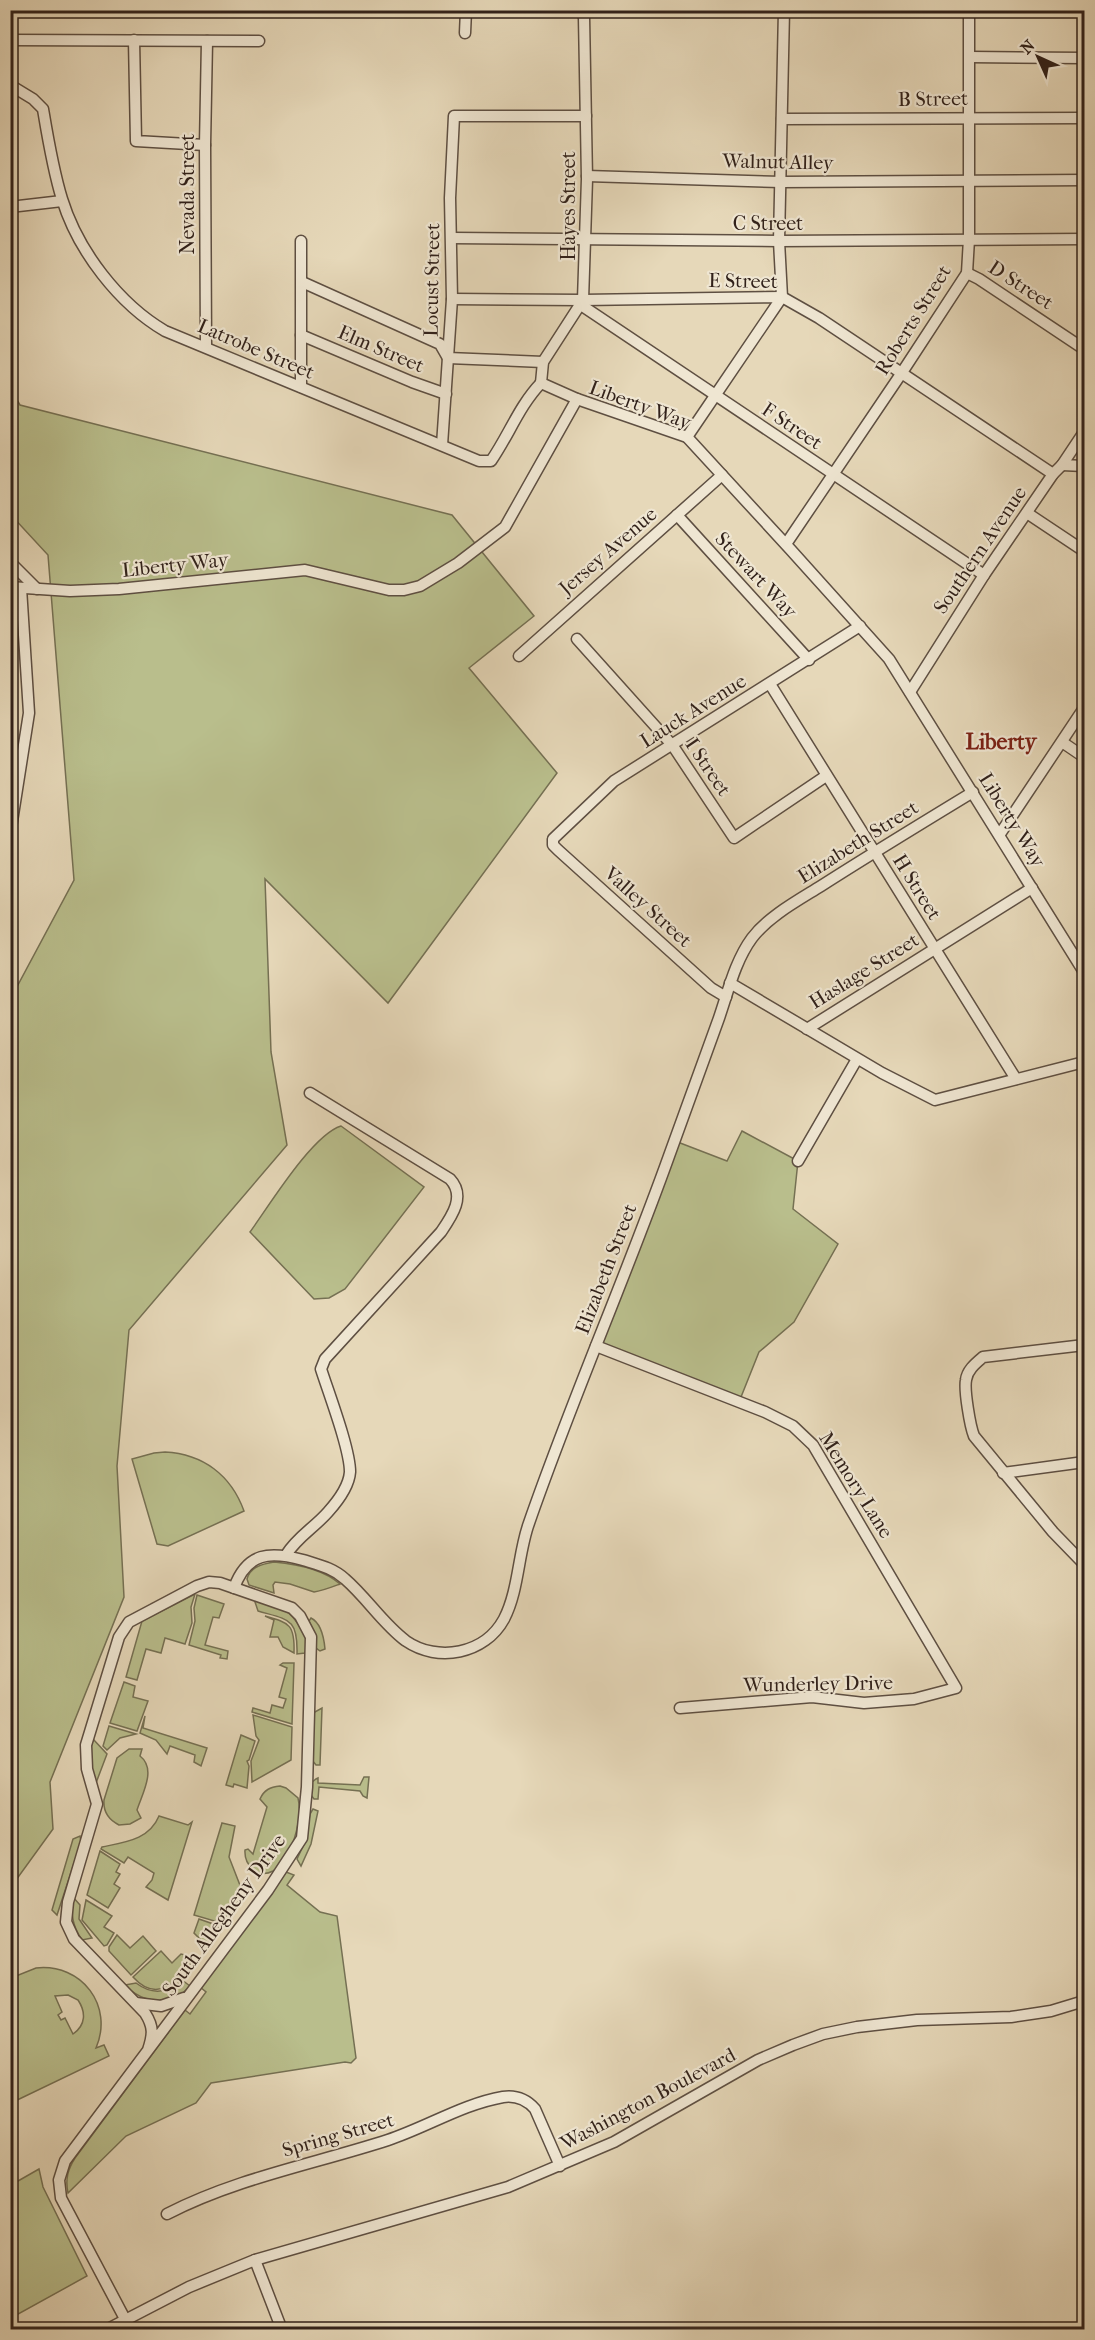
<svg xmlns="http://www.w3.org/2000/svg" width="1095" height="2340" viewBox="0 0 1095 2340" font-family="'IM FELL French Canon',serif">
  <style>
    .green { fill: #b9be8c; stroke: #757053; stroke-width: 1.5; fill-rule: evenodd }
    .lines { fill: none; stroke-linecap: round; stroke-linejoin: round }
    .minor-casing { stroke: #5e4f42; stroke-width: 13 }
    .minor { stroke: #efe6d2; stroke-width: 10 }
    .labels { text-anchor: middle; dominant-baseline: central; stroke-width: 4.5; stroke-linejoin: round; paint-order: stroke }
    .street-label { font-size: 20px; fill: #31211a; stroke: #efe6d2 }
    .quarter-label { font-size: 22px; font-weight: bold; fill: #7a1f14; stroke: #efe6d2 }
  </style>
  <rect width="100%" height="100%" fill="#e6d8b9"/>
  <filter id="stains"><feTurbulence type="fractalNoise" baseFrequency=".00333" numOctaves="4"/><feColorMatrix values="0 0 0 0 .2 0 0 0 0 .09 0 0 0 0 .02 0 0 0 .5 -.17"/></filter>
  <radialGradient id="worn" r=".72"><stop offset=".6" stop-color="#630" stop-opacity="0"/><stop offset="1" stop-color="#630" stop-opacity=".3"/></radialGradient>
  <g class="green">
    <polygon points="10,388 20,405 452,515 534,616 469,668 557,773 388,1003 265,879 271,1052 287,1145 129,1330 117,1466 124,1597 50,1782 53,1829 11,1887 11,998 74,880 48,555 11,515"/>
    <path d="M341,1126L424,1187L345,1289L329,1298L314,1299L250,1232C269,1206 312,1135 341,1126Z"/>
    <polygon points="742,1131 798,1161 793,1209 838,1244 794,1322 759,1352 739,1402 596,1346 675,1141 727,1161"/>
    <path d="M165,1452C203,1454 231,1475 244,1511L168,1546L157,1544L132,1459L154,1453Z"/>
    <path d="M274,1562C296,1564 323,1569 340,1584C332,1587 322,1591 314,1592L290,1584L275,1582L273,1585L274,1593L249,1585L247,1579C250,1567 262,1564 274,1562Z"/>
    <polygon points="195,1594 191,1607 192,1623 185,1644 165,1638 161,1653 146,1649 137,1680 126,1677 142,1621"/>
    <polygon points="197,1595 224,1604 219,1618 213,1617 205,1645 228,1651 227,1659 220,1658 221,1655 189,1645 195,1621 194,1608"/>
    <path d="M254,1599C278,1606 289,1607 302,1630C306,1637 308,1645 305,1653L297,1654C298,1618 289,1620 258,1611Z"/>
    <path d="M265,1616C290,1623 295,1625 294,1653L283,1647L278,1637H270L274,1620Z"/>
    <path d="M311,1618C321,1623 324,1638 325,1649L320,1651L316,1648L314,1634L309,1621Z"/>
    <polygon points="283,1663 294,1663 292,1724 252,1712 253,1708 270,1713 272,1705 283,1708 286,1699 279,1697 287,1668 280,1665"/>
    <polygon points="124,1682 135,1686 133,1697 148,1701 137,1731 110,1723"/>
    <polygon points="322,1708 320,1765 316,1765 312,1760 313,1713"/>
    <polygon points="253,1715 292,1727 291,1760 252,1782 251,1761 259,1740 256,1736"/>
    <polygon points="145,1716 143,1728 207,1748 201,1766 194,1762 195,1755 170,1746 167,1754 156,1740 140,1733"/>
    <polygon points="109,1726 136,1734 120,1738 107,1750 103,1746"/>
    <polygon points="241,1735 255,1741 249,1760 247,1761 249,1766 247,1788 234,1784 233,1787 226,1785"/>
    <polygon points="93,1739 107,1754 96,1783 94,1782 90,1751"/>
    <path d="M129,1749H142L140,1756C157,1769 142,1794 137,1810L141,1818L130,1824L119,1825C109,1820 103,1812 104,1800L117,1758Z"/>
    <polygon points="364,1777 369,1777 367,1798 363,1796 360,1791 319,1787 318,1799 314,1799 311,1795 311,1783 316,1779 318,1778 318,1783 360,1785"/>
    <path d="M280,1786L286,1788L298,1798C303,1818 292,1860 273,1871C258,1879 244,1865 245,1850L248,1849L253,1854L267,1807L260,1799C264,1790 270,1787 280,1786Z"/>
    <polygon points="313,1809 318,1811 311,1844 301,1866 297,1859 305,1842 310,1814"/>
    <path d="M159,1816L188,1825L192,1822L168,1900L146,1887L152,1880L154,1873L128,1857L124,1863L101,1849L102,1847C125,1842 149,1840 159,1816Z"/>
    <polygon points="222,1823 235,1826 229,1857 243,1893 221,1923 194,1915"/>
    <polygon points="80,1836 81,1842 57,1915 52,1910 73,1839"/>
    <polygon points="100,1851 120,1864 116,1872 120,1874 114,1884 120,1888 108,1908 87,1895"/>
    <path d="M286,1872L294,1875L287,1885L320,1912L337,1916L356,2058L351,2063L345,2062L211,2083L196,2103L126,2136L68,2193C65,2179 68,2169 75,2158L185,2010L190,2014L206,1992L200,1987Z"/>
    <path d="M73,1897L80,1905L79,1919L92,1938L82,1940C72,1925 71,1915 73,1897Z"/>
    <polygon points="86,1900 112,1916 104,1927 114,1933 107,1945 104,1946 82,1920"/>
    <polygon points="199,1919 219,1926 207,1943 204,1943 194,1933"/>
    <polygon points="117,1935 130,1948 143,1936 156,1951 131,1975 109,1951 109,1947"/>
    <path d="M161,1951L172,1963L181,1954L194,1957V1959C179,1980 158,2005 133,1977Z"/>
    <path d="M36,1968C82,1963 114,2006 96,2048L104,2045L109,2056L11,2103V1978ZM68,1995L78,2000C86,2012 86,2025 73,2034L65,2018L61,2020L58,2015L62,2012L55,1996Z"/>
    <path d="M182,1980L190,1986C172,2007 143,2004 125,1985L136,1983C152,1995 168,1993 182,1980Z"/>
    <polygon points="39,2169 43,2187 87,2276 11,2318 11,2185"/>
  </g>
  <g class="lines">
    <g class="minor-casing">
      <g id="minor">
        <polyline points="465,33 466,10"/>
        <polyline points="10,40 259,41"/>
        <polyline points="134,40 136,141 205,145"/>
        <polyline points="970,57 1084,58"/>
        <path d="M10,85L33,99L43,109C48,139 53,170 62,199C78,251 119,304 165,331L479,461H491C509,435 519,406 541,383"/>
        <polyline points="782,119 1084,118"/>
        <polyline points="587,176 781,182 1084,180"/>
        <polyline points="10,207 62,201"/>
        <polyline points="452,238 779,241 1084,239"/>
        <polyline points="301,241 301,387"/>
        <polyline points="967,273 979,279 1084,349"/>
        <polyline points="302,282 440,344 448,358 543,362"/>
        <polyline points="452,299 583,300 782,297 819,318 1053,474"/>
        <polyline points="581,305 984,575"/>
        <polyline points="301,335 412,382 446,394"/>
        <polyline points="206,346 205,145 207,41"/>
        <polyline points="541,383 577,399 687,437 790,549 889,659 1084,972"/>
        <polyline points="541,383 543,362 583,300 587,179 584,17 580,10"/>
        <polyline points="687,437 782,297 779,241 784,10"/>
        <polyline points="442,445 452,299 450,198 454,116 586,116"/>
        <polyline points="1062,465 1084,466"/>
        <polyline points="1027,513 1084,551"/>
        <polyline points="677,515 809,660"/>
        <polyline points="786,544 901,374 967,273 969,239 969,10"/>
        <polyline points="10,562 37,589"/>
        <polyline points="10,587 70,591 119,589 305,570 389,590 404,590 420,586 458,563 505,527 577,399"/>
        <polyline points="577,639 673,746 734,838 826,776"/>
        <polyline points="519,656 722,475"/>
        <polyline points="770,684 1016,1079"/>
        <polyline points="910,692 984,575 1053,474 1062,465 1084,432"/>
        <polyline points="1062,742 1084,757"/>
        <polyline points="10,834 29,713 21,588"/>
        <polyline points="1000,834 1084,708"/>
        <polyline points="730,983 882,1073 935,1100 1084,1062"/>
        <polyline points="726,997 711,988 558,850 553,845 553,839 614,781 860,626"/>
        <polyline points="807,1029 1032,888"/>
        <polyline points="798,1161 857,1059"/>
        <path d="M1084,1345L983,1357C976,1363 967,1370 966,1380C964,1390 970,1426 974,1436L1053,1532L1084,1564"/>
        <polyline points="596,1346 765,1412 793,1426 813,1445 956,1688 914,1699 864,1703 812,1697 680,1708"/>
        <polyline points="1003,1473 1084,1462"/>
        <path d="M286,1555C297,1537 314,1528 328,1512C337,1502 349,1486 350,1472C350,1449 329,1394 321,1369L325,1359L441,1232C452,1216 466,1196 450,1179L310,1093"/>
        <path d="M234,1588C247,1552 270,1551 303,1560C319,1565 333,1568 345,1579C367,1598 383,1624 406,1641C438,1663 485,1654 504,1619C519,1590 518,1553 529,1523C572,1399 625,1279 669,1156C686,1110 702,1064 719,1018C728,992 735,961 752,938C769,916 797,901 821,886C871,854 922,823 973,792"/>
        <polyline points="136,2003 161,2006 184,1998"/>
        <path d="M167,2214C237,2178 314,2164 388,2140C427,2127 463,2104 503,2097C517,2095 527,2100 535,2109L560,2166"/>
        <polyline points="255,2260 282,2330"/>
        <path d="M125,2319L61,2198L59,2180L65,2161L268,1890L302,1838L307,1787L311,1637L300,1616L292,1608L220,1583L209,1582L197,1586L129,1622L119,1637L86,1745L87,1769L97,1804L68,1902L66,1922L74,1939L145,2013C154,2027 153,2035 148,2050"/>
        <polyline points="106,2330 189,2287 255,2260 508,2187 614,2142 758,2060 793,2045 823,2034 857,2027 917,2020 1011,2017 1051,2011 1084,2001"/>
      </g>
    </g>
    <use href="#minor" class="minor"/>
  </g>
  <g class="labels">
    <g class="street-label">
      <text transform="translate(933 99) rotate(-1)">B Street</text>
      <text transform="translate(778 162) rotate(1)">Walnut Alley</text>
      <text transform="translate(187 194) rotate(-90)">Nevada Street</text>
      <text transform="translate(568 206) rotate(-90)">Hayes Street</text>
      <text x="768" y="223">C Street</text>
      <text transform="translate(432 280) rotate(-89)">Locust Street</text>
      <text transform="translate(743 281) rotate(1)">E Street</text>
      <text transform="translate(1021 285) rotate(33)">D Street</text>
      <text transform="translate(913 320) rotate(-58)">Roberts Street</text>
      <text transform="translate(256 349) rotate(23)">Latrobe Street</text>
      <text transform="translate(381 349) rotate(23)">Elm Street</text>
      <text transform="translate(640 405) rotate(20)">Liberty Way</text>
      <text transform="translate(792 426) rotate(34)">F Street</text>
      <text transform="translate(980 550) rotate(-56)">Southern Avenue</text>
      <text transform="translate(608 551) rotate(-41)">Jersey Avenue</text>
      <text transform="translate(175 565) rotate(-6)">Liberty Way</text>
      <text transform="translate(756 575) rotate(47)">Stewart Way</text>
      <text transform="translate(693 711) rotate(-32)">Lauck Avenue</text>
      <text transform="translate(708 767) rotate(56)">I Street</text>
      <text transform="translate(1012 820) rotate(58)">Liberty Way</text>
      <text transform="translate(858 842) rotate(-32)">Elizabeth Street</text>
      <text transform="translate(917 887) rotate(58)">H Street</text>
      <text transform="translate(648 907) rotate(42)">Valley Street</text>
      <text transform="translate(864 971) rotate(-32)">Haslage Street</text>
      <text transform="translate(606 1269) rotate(-69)">Elizabeth Street</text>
      <text transform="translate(856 1485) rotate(58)">Memory Lane</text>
      <text transform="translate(818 1684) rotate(-1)">Wunderley Drive</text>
      <text transform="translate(224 1915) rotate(-54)">South Allegheny Drive</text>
      <text transform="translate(648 2099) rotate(-28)">Washington Boulevard</text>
      <text transform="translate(338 2135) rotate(-16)">Spring Street</text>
    </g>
    <g class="quarter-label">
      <text x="1001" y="742">Liberty</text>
    </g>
  </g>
  <rect width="1095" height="2340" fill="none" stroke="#e6d8b9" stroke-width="36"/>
  <rect x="12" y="12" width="1071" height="2316" fill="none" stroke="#31211a" stroke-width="3"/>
  <rect x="18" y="18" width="1059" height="2304" fill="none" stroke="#31211a" stroke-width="1.5"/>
  <g transform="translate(1038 57) rotate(315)" stroke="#efe6d2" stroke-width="4.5" paint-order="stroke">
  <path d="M0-4.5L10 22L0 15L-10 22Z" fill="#31211a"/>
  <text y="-9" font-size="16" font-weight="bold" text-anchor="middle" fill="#31211a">N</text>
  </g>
  <rect width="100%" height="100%" filter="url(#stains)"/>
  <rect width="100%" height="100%" fill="url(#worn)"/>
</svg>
